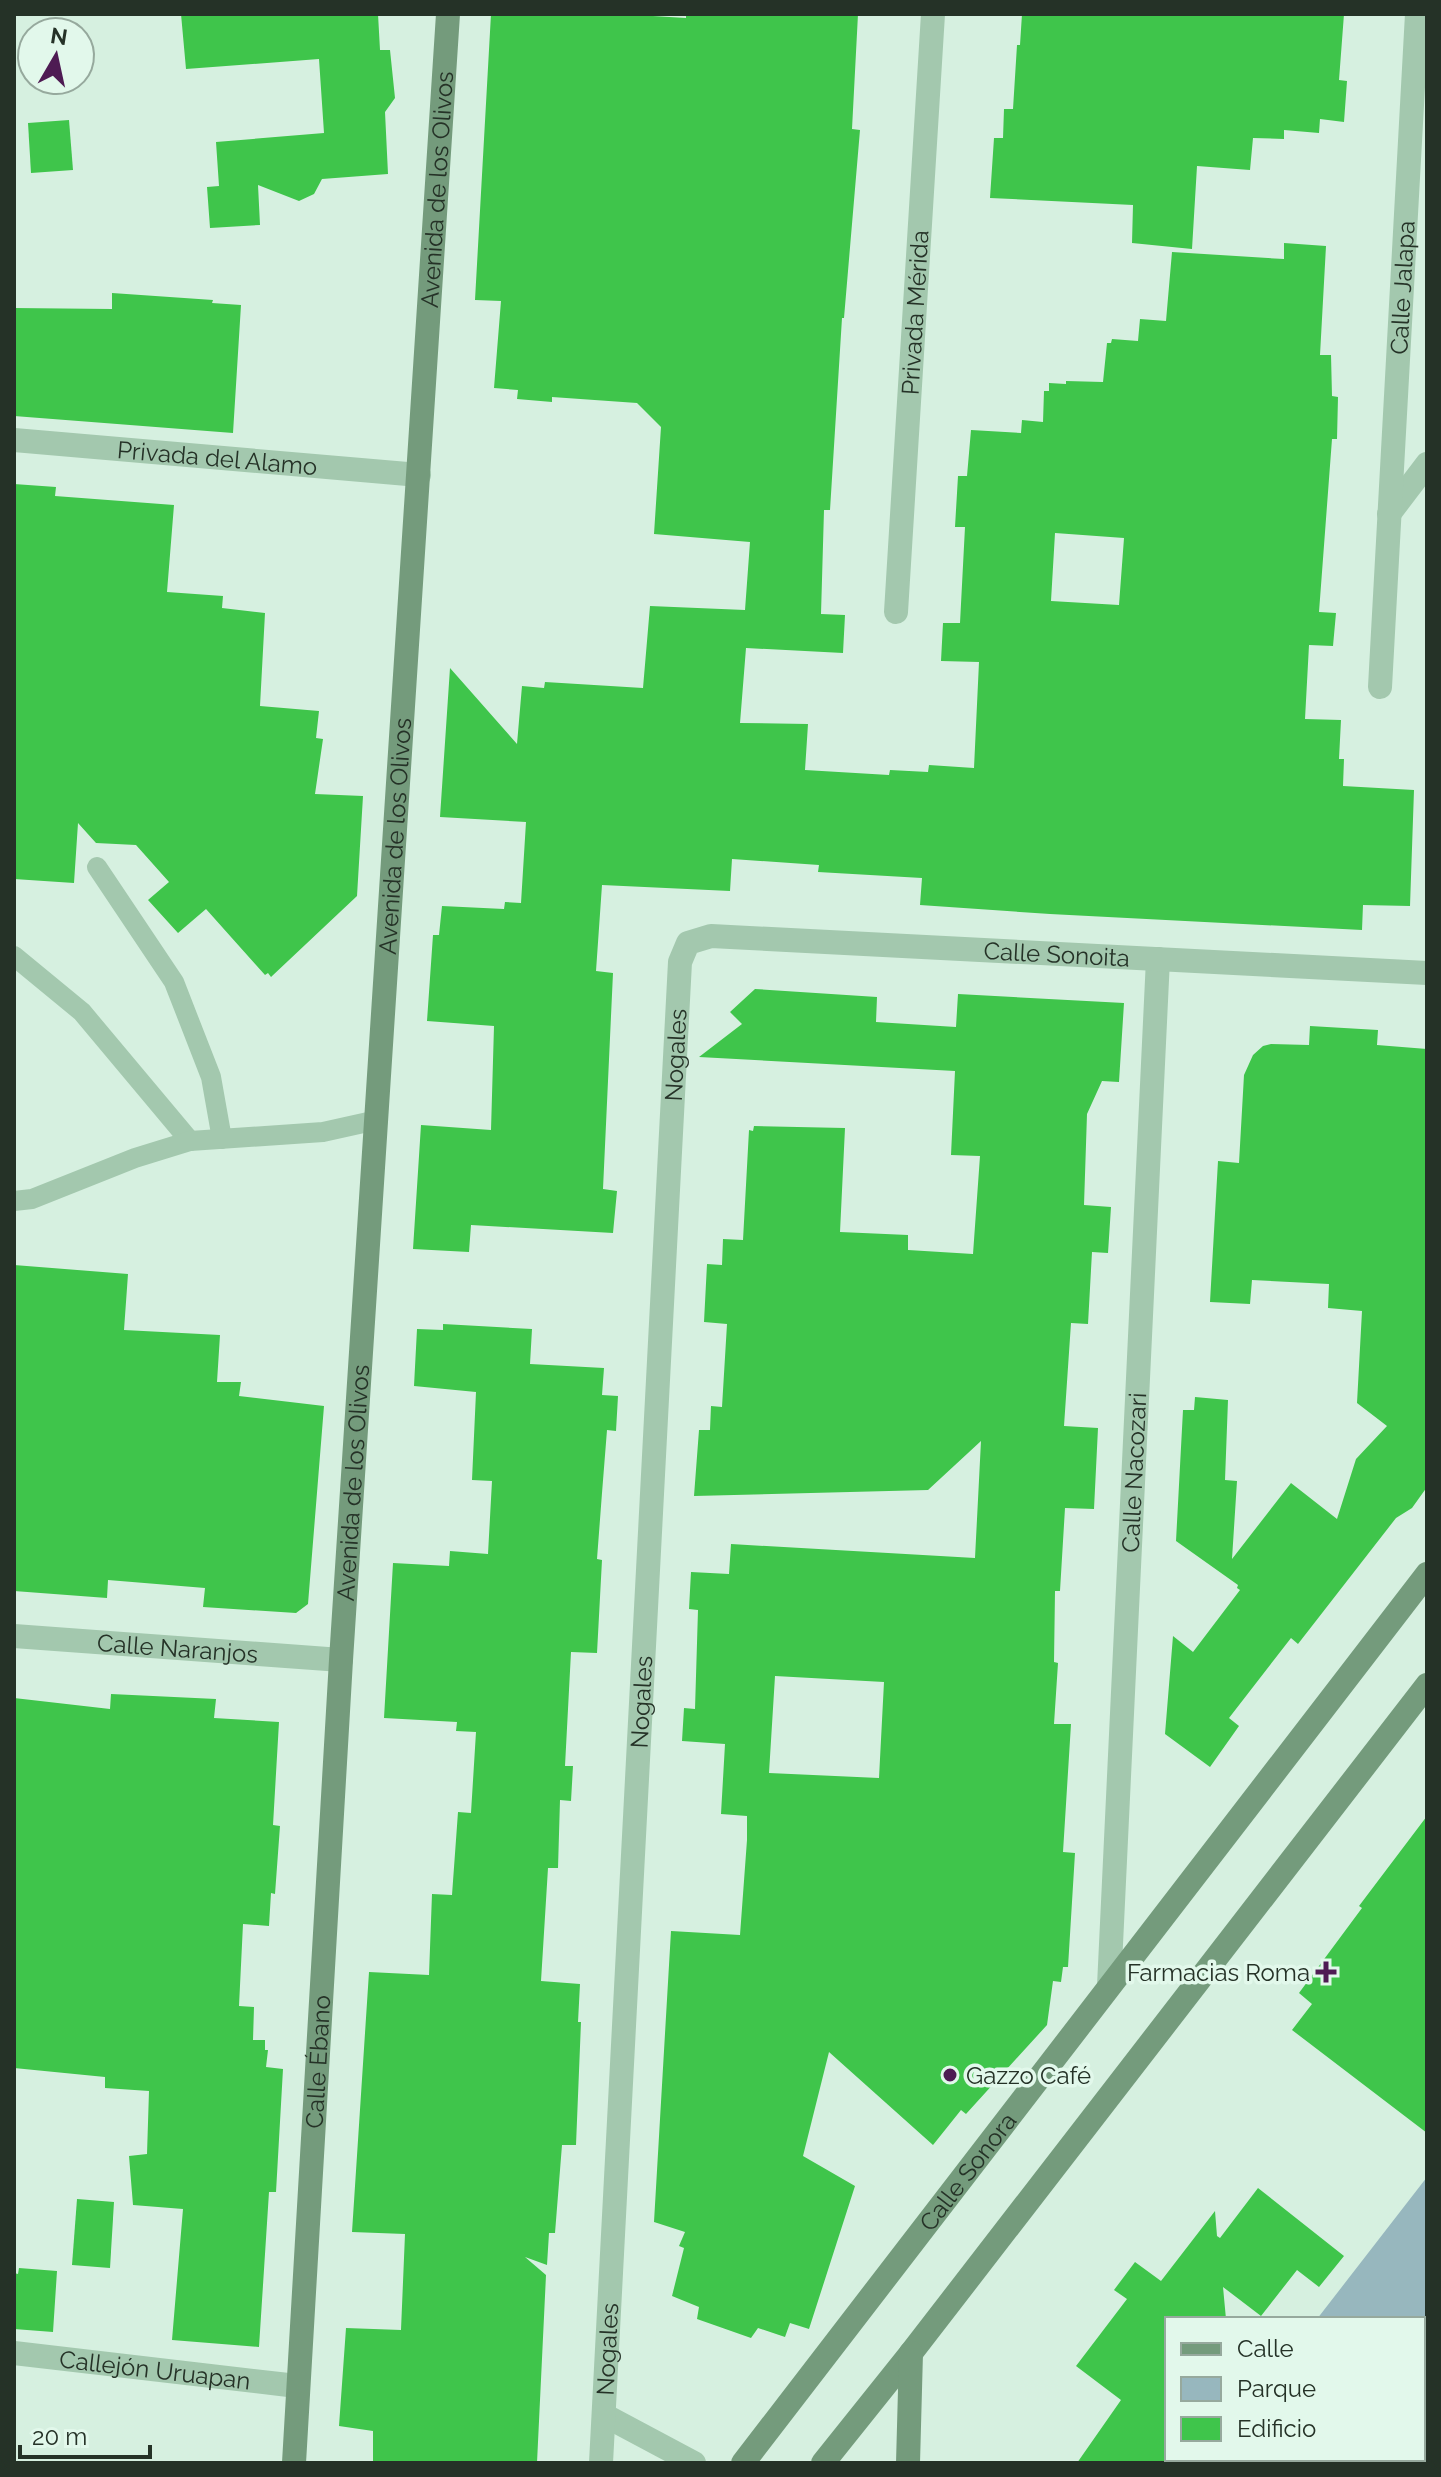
<svg xmlns="http://www.w3.org/2000/svg" width="1441" height="2477" viewBox="0 0 1441 2477" font-family="Raleway,sans-serif">
  <style>
    .green { fill: #97b7be }
    .building { fill: #3fc54b; fill-rule: evenodd }
    .lines { fill: none; stroke-linecap: round; stroke-linejoin: round }
    .lane { stroke: #a3c8ae; stroke-width: 20 }
    .street { stroke: #a3c8ae; stroke-width: 24 }
    .secondary { stroke: #749b7c; stroke-width: 24 }
    .poi-dot { fill: #4e1b53; stroke: #e2f8eb; stroke-width: 3 }
    .labels { text-anchor: middle; dominant-baseline: central; stroke-width: 7; stroke-linejoin: round; paint-order: stroke }
    .street-label { font-size: 24px; fill: #253227; stroke: #e2f8eb }
    .poi-label { font-size: 24px; fill: #253227; stroke: #e2f8eb; text-anchor: end }
  </style>
  <rect width="100%" height="100%" fill="#d6f0e0"/>
  <polygon class="green" points="1427,2177 1427,2463 1206,2463 1209,2459 1423,2459 1423,2319 1317,2319"/>
  <g class="building">
    <polygon points="181,14 378,14 380,50 390,50 395,98 385,112 388,174 322,179 314,194 299,201 258,185 260,225 210,228 207,187 219,186 216,142 324,133 319,59 186,69"/>
    <path d="M491,14H620L686,18V14H858L852,129L860,130L844,318H842L830,510H824L821,614L845,615L843,653L746,648L740,723L808,724L805,770L889,775L890,770L928,772L929,765L974,768L979,662L941,661L943,623H960L965,527H955L958,476H967L971,430L1021,433L1022,420L1043,422L1044,391H1049V383L1066,384V381L1103,382L1107,343H1111L1112,339L1138,341L1140,319L1166,321L1172,252L1284,259V243L1326,246L1320,355H1331L1332,396L1338,397L1337,439H1332L1319,612L1336,613L1333,646L1309,645L1305,719L1341,720L1339,759H1344L1343,786L1414,790L1410,906L1363,905L1362,930L1050,914L920,905L922,878L818,872L819,865L732,859L730,891L602,885L596,971L613,973L603,1189L617,1191L613,1233L471,1225L469,1252L413,1249L421,1125L491,1130L494,1026L427,1021L433,935H439L442,906L504,909L505,902L521,903L526,822L440,817L450,668L517,744L522,686L544,688L545,682L643,688L650,606L745,610L750,542L654,534L661,427L637,403L552,397V402L517,399L518,390L494,388L501,301L475,300ZM1055,533L1124,538L1119,605L1051,601Z"/>
    <polygon points="1022,14 1344,14 1339,80 1347,81 1344,122 1320,119 1319,133 1284,130 1284,139 1253,138 1250,170 1197,166 1192,249 1132,243 1133,205 990,198 994,138 1003,138 1004,109 1013,109 1017,45 1020,45"/>
    <polygon points="69,120 73,170 31,173 28,123"/>
    <polygon points="112,293 213,300 212,303 241,305 233,433 14,416 14,308 112,309"/>
    <polygon points="14,484 56,487 55,496 174,505 167,592 223,596 222,608 265,613 260,706 319,711 316,738 323,739 315,794 363,796 357,896 271,977 268,973 265,975 206,909 178,933 148,900 169,882 136,845 96,843 78,823 74,883 14,879"/>
    <path d="M755,989L877,997L876,1022L956,1027L958,994L1124,1003L1119,1082L1102,1081L1087,1114L1084,1205L1111,1207L1108,1253L1092,1252L1088,1324L1071,1323L1064,1426L1098,1428L1094,1509L1065,1508L1060,1591H1055L1054,1662L1058,1663L1054,1724H1071L1063,1852L1075,1853L1068,1967H1063L1061,1982L1053,1981L1047,2025L966,2114L961,2110L933,2145L829,2052L803,2156L855,2186L809,2329L790,2323L785,2337L758,2328L751,2338L697,2319L699,2307L672,2296L684,2248L679,2246L685,2232L654,2222L671,1931L740,1935L747,1840V1816L721,1814L725,1744L682,1741L684,1708L695,1709L698,1610L689,1609L691,1572L729,1574L731,1544L975,1558L981,1441L928,1490L694,1496L699,1430H710L711,1406L722,1407L727,1324L704,1322L707,1264L722,1265L723,1239L743,1240L749,1130L753,1131L754,1126L845,1128L840,1232L908,1235V1250L973,1254L980,1156L951,1155L955,1071L699,1057L742,1024L730,1012ZM775,1676L884,1682L879,1778L769,1773Z"/>
    <polygon points="1310,1026 1378,1030 1377,1045 1427,1049 1427,1487 1412,1508 1396,1518 1298,1644 1291,1638 1229,1718 1239,1726 1210,1767 1165,1734 1173,1636 1193,1652 1240,1590 1237,1588 1238,1585 1176,1541 1183,1410 1194,1410 1195,1397 1228,1400 1225,1480 1237,1481 1232,1559 1291,1483 1337,1519 1356,1459 1387,1426 1357,1403 1362,1311 1328,1308 1329,1284 1252,1280 1250,1304 1210,1302 1218,1161 1239,1163 1244,1075 1253,1055 1263,1046 1271,1044 1309,1045"/>
    <polygon points="14,1265 128,1274 124,1330 220,1335 217,1382 241,1382 239,1396 324,1406 308,1604 296,1613 203,1607 205,1588 108,1580 107,1598 14,1591 16,1461 14,1460"/>
    <polygon points="443,1324 532,1329 530,1364 604,1368 602,1395 618,1396 616,1431 607,1430 602,1493 597,1559 602,1560 597,1653 571,1652 565,1766 573,1766 571,1801 560,1800 558,1868 548,1868 541,1981 580,1984 578,2022 581,2022 576,2145 562,2145 555,2233 549,2233 547,2265 525,2257 546,2275 537,2463 373,2463 373,2431 339,2426 346,2328 401,2330 405,2234 352,2232 369,1972 429,1975 432,1894 452,1895 458,1812 471,1813 476,1732 456,1731 457,1722 384,1718 393,1563 449,1566 450,1551 488,1554 492,1481 472,1480 476,1392 414,1386 417,1329 443,1330"/>
    <polygon points="111,1694 216,1699 214,1718 279,1722 273,1825 280,1826 275,1894 271,1893 269,1926 243,1924 239,2006 254,2007 253,2040 265,2040 265,2050 268,2050 266,2067 283,2069 276,2192 269,2192 259,2347 172,2340 183,2209 133,2205 129,2156 147,2154 149,2091 105,2088 105,2077 14,2068 14,1698 110,1709"/>
    <polygon points="1427,1816 1427,2133 1292,2030 1312,2004 1299,1993 1362,1908 1359,1906"/>
    <polygon points="1258,2188 1344,2256 1319,2287 1297,2270 1261,2316 1223,2287 1226,2319 1167,2319 1167,2463 1077,2463 1121,2400 1076,2366 1127,2299 1114,2290 1135,2262 1161,2281 1215,2211 1217,2236 1220,2238"/>
    <polygon points="77,2199 114,2202 110,2268 72,2265"/>
    <polygon points="19,2268 57,2271 53,2332 14,2329 14,2273 18,2274"/>
  </g>
  <g class="lines">
    <g class="lane">
      <polyline points="97,867 174,982 211,1077 222,1139"/>
      <polyline points="14,956 82,1012 190,1141"/>
      <polyline points="14,1201 32,1199 135,1158 190,1141 323,1132 377,1120"/>
    </g>
    <g class="street">
      <path id="s1" d="M14,440L419,475"/>
      <polyline points="1389,514 1427,464"/>
      <path id="s2" d="M896,612L933,14"/>
      <path id="s3" d="M1380,687L1417,14"/>
      <path id="s4" d="M14,1636L341,1660"/>
      <path id="s5" d="M1109,1986L1158,959"/>
      <path id="s6" d="M14,2353L297,2386"/>
      <polyline points="604,2415 694,2463"/>
      <path id="s7" d="M601,2463L680,962L688,943L711,936L1427,973"/>
    </g>
    <g class="secondary">
      <path id="s8" d="M294,2463L341,1660L448,14"/>
      <path id="s9" d="M743,2463L1427,1574"/>
      <polyline points="823,2463 911,2353 1427,1685"/>
      <polyline points="908,2463 911,2353"/>
    </g>
  </g>
  <g class="poi-dot">
    <path d="M1322 1960h8v8h8v8h-8v8h-8v-8h-8v-8h8z"/>
    <circle cx="950" cy="2075" r="8"/>
  </g>
  <g class="labels">
    <g class="street-label">
      <text stroke="none"><textPath href="#s8" startOffset="2278">Avenida de los Olivos</textPath></text>
      <text stroke="none"><textPath href="#s3" startOffset="400">Calle Jalapa</textPath></text>
      <text stroke="none"><textPath href="#s2" startOffset="300">Privada Mérida</textPath></text>
      <text stroke="none"><textPath href="#s1" startOffset="204">Privada del Alamo</textPath></text>
      <text stroke="none"><textPath href="#s8" startOffset="1630">Avenida de los Olivos</textPath></text>
      <text stroke="none"><textPath href="#s7" startOffset="1894">Calle Sonoita</textPath></text>
      <text stroke="none"><textPath href="#s7" startOffset="1410">Nogales</textPath></text>
      <text stroke="none"><textPath href="#s5" startOffset="514">Calle Nacozari</textPath></text>
      <text stroke="none"><textPath href="#s8" startOffset="982">Avenida de los Olivos</textPath></text>
      <text stroke="none"><textPath href="#s4" startOffset="164">Calle Naranjos</textPath></text>
      <text stroke="none"><textPath href="#s7" startOffset="762">Nogales</textPath></text>
      <text stroke="none"><textPath href="#s8" startOffset="402">Calle Ébano</textPath></text>
      <text stroke="none"><textPath href="#s9" startOffset="368">Calle Sonora</textPath></text>
      <text stroke="none"><textPath href="#s7" startOffset="114">Nogales</textPath></text>
      <text stroke="none"><textPath href="#s6" startOffset="142">Callejón Uruapan</textPath></text>
    </g>
    <g class="poi-label">
      <text x="1310" y="1972">Farmacias Roma</text>
      <text x="966" y="2075" text-anchor="start">Gazzo Café</text>
    </g>
  </g>
  <rect width="1441" height="2477" fill="none" stroke="#253227" stroke-width="32"/>
  <rect x="1165" y="2317" width="260" height="144" fill="#e2f8eb" stroke="#96a99d" stroke-width="2"/>
  <rect x="1181" y="2343" width="40" height="12" fill="#749b7c" stroke="#96a99d" stroke-width="2"/>
  <text x="1237" y="2357" font-size="24" fill="#253227">Calle</text>
  <rect x="1181" y="2377" width="40" height="24" fill="#97b7be" stroke="#96a99d" stroke-width="2"/>
  <text x="1237" y="2397" font-size="24" fill="#253227">Parque</text>
  <rect x="1181" y="2417" width="40" height="24" fill="#3fc54b" stroke="#96a99d" stroke-width="2"/>
  <text x="1237" y="2437" font-size="24" fill="#253227">Edificio</text>
  <g transform="translate(56 56) rotate(9)"><circle r="38" fill="#e2f8eb" stroke="#96a99d" stroke-width="2"/>
  <path d="M0-6L14 30L0 20L-14 30Z" fill="#4e1b53"/>
  <text y="-12" font-size="22" font-weight="bold" text-anchor="middle" fill="#253227">N</text>
  </g>
  <path d="M20 2445v12h130v-12" fill="none" stroke="#253227" stroke-width="4"/>
  <text x="32" y="2445" font-size="24" fill="#253227" stroke="#e2f8eb" stroke-width="6" paint-order="stroke">20 m</text>
</svg>
